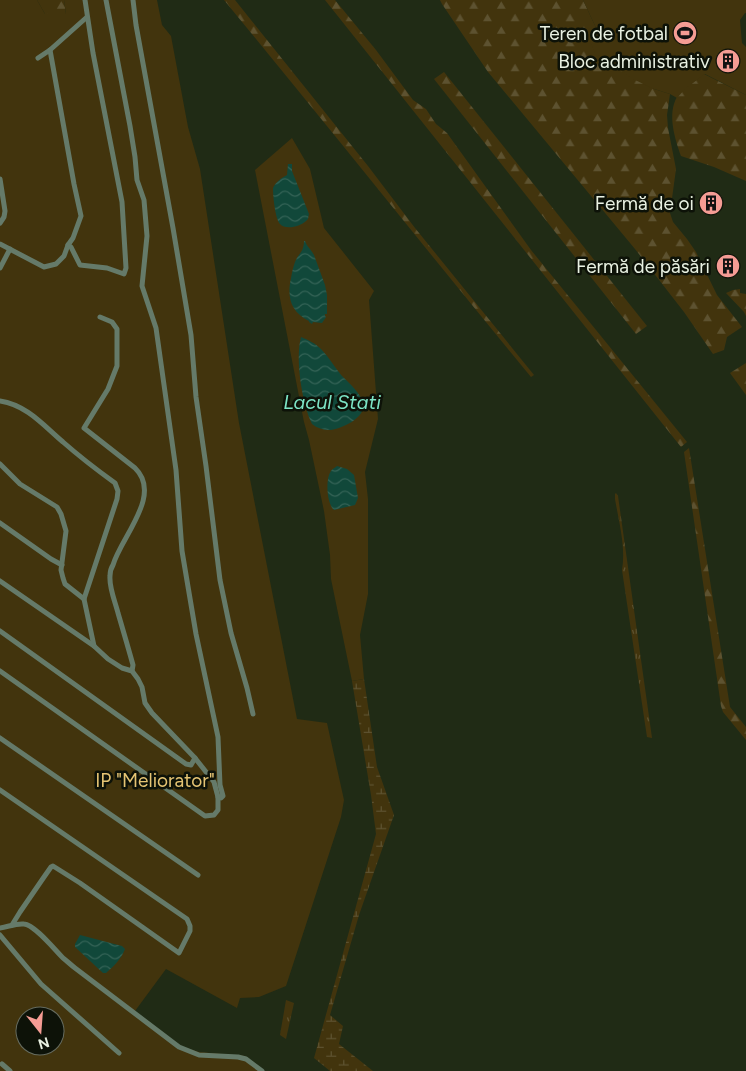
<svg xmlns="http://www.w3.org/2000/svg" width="746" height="1071" viewBox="0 0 746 1071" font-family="Figtree,sans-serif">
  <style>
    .grass { fill: url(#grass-tufts) }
    .forest { fill: url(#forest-firs) }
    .wetland { fill: url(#wetland-marsh) }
    .green { fill: #42340d; fill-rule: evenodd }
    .water { fill: url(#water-waves) }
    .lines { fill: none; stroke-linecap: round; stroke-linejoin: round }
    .minor { stroke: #657a69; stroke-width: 5 }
    .labels { text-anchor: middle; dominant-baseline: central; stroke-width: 5; stroke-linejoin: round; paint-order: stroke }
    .poi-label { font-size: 19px; fill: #e9f1e2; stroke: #0d1208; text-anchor: end }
    .park-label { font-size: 19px; fill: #e5c473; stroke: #0d1208 }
    .water-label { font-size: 20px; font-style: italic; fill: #7de5c6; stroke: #0d1208 }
  </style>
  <defs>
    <pattern id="grass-tufts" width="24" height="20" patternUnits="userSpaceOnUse" patternTransform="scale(1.25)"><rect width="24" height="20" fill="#42340d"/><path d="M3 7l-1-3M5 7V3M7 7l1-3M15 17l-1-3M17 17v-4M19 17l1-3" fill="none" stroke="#5d5230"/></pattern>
    <pattern id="forest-firs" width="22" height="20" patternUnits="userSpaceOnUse" patternTransform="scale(1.25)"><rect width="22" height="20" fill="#42340d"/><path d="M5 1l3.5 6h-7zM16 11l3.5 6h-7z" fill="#5d5230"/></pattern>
    <pattern id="wetland-marsh" width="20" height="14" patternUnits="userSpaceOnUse" patternTransform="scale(1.25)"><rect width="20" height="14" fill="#42340d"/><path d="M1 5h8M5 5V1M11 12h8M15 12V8" fill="none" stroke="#5d5230"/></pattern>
    <pattern id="water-waves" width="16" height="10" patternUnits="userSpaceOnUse" patternTransform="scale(1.25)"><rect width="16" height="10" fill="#11483a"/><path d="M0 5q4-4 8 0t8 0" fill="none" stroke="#346356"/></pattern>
  </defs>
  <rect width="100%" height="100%" fill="#202b15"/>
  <g class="grass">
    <path d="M616,493L618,496L652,738L647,737L622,570C626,548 619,522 615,499V494Z"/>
    <polygon points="286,1000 294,1003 286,1039 280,1035"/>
  </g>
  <g class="forest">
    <polygon points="37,0 64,0 66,14 45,14"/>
    <path d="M224,0H235L368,166L415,228L534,375L531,377C428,252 327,125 224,0Z"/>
    <polygon points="325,0 335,0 376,50 413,100 426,109 436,124 447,133 531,250 687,442 681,447"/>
    <polygon points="440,0 583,0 597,30 654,89 670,94 667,115 668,128 676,169 670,213 673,222 687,239 696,252 717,295 742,327 727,337 724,350 713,354 684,312 635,249 488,72 442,4"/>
    <polygon points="444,72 647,326 636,334 434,79"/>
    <path d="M704,74L746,95V181L714,167L681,156C675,139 667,114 677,97C683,87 696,81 704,74Z"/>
    <polygon points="740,289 740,293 746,294 746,316 744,312 726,293 733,290"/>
    <polygon points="746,363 746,395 730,373"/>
    <polygon points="689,448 730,707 746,727 746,740 723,712 721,706 684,452"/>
  </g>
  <polygon class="wetland" points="364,679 377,767 394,815 359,915 330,1015 343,1026 339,1044 373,1071 330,1071 314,1058 376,834 371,795 352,681"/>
  <g class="green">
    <path d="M0,0H37L45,14H66L64,0H157L162,25L171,36L188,127L200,169L239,423L297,719L327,723L344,800L341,817L286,986L259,997L240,998L237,1008L166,969L135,1011L180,1046L199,1052L245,1056L264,1071H0ZM25,1016H55V1046H25Z"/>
    <polygon points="583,0 746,0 746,13 745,13 740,20 742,43 746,47 746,95 705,74 685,89 677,98 670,94 654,89 633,79 595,53 590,41 597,30"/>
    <polygon points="292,138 310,169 324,228 374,291 369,300 378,419 365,472 368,499 368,594 360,635 364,679 352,681 331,579 330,555 324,511 309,440 304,422 255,170"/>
  </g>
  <g class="water">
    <path d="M288,164H292V171L309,214C308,217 309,219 306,221C300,227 285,230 280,224C275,218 273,196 273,188C276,182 281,178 287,175Z"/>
    <path d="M304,241H305C307,247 311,249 314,255L325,285L327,295V314H325V316L326,317L322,323L313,322L312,324L309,322V321C290,311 287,297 291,278C292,273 293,267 295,262C298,254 304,252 304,241Z"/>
    <path d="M301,337C308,340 315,343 321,349C329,357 335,368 342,376C350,384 361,393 363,404C366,418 341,429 330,430C323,430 317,428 312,424C302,403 295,359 301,337Z"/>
    <path d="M337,466L347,469L354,475L358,498L355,505L334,510C327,504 325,479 331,471C331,470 336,467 337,466Z"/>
    <path d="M80,935L122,946L125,949C122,958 113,967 106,973H103L75,947V944Z"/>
  </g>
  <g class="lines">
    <g class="minor">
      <polyline points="106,0 130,126 135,157 137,180 144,200 147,236 142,286 156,328 176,470 182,551 196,634 218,737 220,785 223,796 221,798 218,797"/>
      <polyline points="133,0 136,25 173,228 191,335 196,397 206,466 220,580 231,633 247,688 253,714"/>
      <polyline points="38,58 50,50 87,17"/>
      <polyline points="0,179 5,211 4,217 0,223"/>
      <polyline points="0,244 44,267 56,264 64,256 68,245 73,238 81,216 74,184 50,50"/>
      <polyline points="68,245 71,247 80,265 107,268 124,274 126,268 122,202 93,53 85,0"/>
      <polyline points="0,268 10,249"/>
      <path d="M100,317L112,322L117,329V366L108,389L84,428L135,468C163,495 121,537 113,565C111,568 110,572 110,576C109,588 115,601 118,613C123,630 128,647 133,665L132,671"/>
      <path d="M0,401C27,405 44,426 63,442C80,457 97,470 115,483L118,491L117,499L84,599"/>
      <polyline points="0,464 20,484 57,507 61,514 66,531 61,570 63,578 65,584 84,599 94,646"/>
      <polyline points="0,523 51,559 62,565"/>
      <polyline points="0,581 94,646 108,659 122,668 132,671 138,679 142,687 145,703 152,713 195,758 214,782 218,797 218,810 214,815 205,816 0,671"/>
      <polyline points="0,631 186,764 191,765 195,758"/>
      <polyline points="0,738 198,875"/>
      <polyline points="0,790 187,919 190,926 190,931 179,953 80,883 53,866 51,867 44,877 20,912 12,925"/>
      <path d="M0,928C8,927 16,923 24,924C35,925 54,949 63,958C67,961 71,965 75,968L179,1047L199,1055L238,1057L246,1059L262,1071"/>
      <polyline points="0,935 41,984 119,1053"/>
      <polyline points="2,1064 10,1071"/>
    </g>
  </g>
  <defs>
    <g id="stadium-disc" transform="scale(1.25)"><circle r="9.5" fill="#f59c94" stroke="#0d1208"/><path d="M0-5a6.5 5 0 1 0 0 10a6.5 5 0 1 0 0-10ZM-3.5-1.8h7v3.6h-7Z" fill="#111"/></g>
    <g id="building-disc" transform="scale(1.25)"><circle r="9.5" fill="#f59c94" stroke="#0d1208"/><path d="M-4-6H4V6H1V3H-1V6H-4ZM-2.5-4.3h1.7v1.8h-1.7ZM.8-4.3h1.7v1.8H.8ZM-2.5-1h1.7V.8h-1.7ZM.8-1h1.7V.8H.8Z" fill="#111"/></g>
  </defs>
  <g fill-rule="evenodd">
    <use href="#stadium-disc" x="685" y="33"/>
    <use href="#building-disc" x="728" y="61"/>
    <use href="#building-disc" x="711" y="203"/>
    <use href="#building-disc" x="728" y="266"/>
  </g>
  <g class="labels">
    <g class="poi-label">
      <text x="668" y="33">Teren de fotbal</text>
      <text x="710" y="61">Bloc administrativ</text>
      <text x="694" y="203">Fermă de oi</text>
      <text x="710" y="266">Fermă de păsări</text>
    </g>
    <g class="park-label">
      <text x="155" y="780">IP "Meliorator"</text>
    </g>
    <g class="water-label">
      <text x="332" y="402">Lacul Stati</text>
    </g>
  </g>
  <g transform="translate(40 1031) rotate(163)"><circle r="24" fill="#0d1208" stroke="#656b5f"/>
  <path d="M0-4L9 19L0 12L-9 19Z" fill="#f59c94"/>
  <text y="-8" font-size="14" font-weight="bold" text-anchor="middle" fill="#e9f1e2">N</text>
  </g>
</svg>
